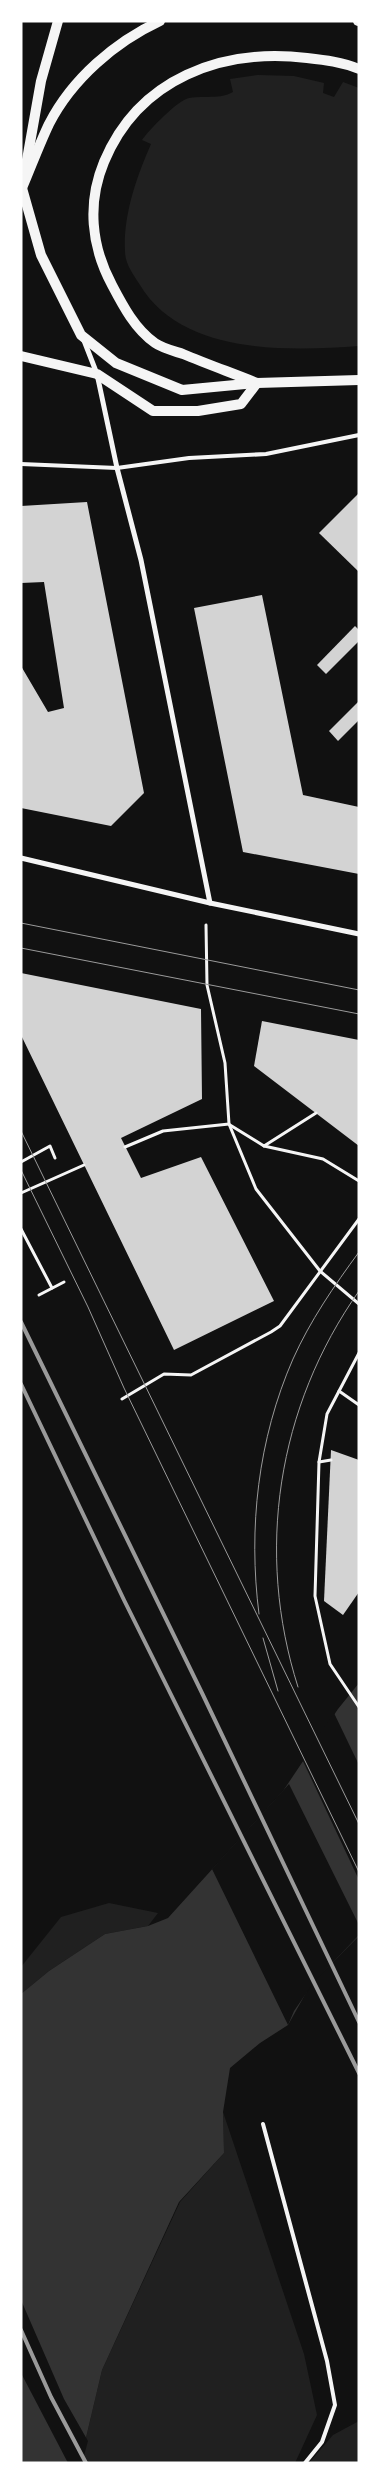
<svg xmlns="http://www.w3.org/2000/svg" width="380" height="2484" viewBox="0 0 380 2484" font-family="'Space Grotesk',sans-serif">
  <style>
    .green { fill: #202020 }
    .water { fill: #333 }
    .pier { fill: #111 }
    .building { fill: #d3d3d3 }
    .lines { fill: none; stroke-linecap: round; stroke-linejoin: round }
    .path { stroke: #f5f5f5; stroke-width: 3 }
    .service { stroke: #f5f5f5; stroke-width: 4 }
    .minor { stroke: #f5f5f5; stroke-width: 5 }
    .secondary { stroke: #f5f5f5; stroke-width: 10 }
    .tram { stroke: #9a9a9a; stroke-width: 1 }
    .rail { stroke: #9a9a9a; stroke-width: 4 }
  </style>
  <rect width="100%" height="100%" fill="#111"/>
  <g class="green">
    <path d="M258,75L294,76L324,83L323,93L334,97L343,82L359,88V346C287,351 182,355 140,285C133,274 125,264 125,251C123,215 137,176 151,144L142,140C149,130 178,100 189,98C204,95 219,100 233,92L230,79Z"/>
    <polygon points="109,1903 158,1913 148,1926 105,1934 49,1971 21,1994 21,1967 61,1917"/>
    <polygon points="223,2112 304,2354 317,2415 295,2463 80,2463 102,2370 180,2202 224,2153"/>
    <polygon points="359,2421 359,2463 309,2463 333,2435"/>
  </g>
  <polygon class="water" points="359,1683 359,1936 311,1984 288,2025 260,2043 230,2068 223,2112 224,2153 179,2202 102,2370 80,2463 21,2463 21,1994 49,1971 105,1934 148,1926 168,1918 283,1791 338,1709"/>
  <g class="pier">
    <polygon points="334,1713 359,1765 359,1880 302,1759"/>
    <polygon points="289,1784 359,1925 359,1935 314,1982 294,2011 288,2025 212,1869"/>
    <polygon points="21,2300 64,2399 88,2441 82,2463 68,2463 21,2373"/>
  </g>
  <g class="building">
    <polygon points="359,493 359,572 319,533"/>
    <polygon points="87,502 144,793 111,826 21,808 21,666 48,712 64,708 44,582 21,583 21,506"/>
    <polygon points="262,595 303,795 359,807 359,874 243,852 194,608"/>
    <polygon points="355,626 359,630 359,641 326,674 317,665"/>
    <polygon points="359,701 359,720 338,741 329,731"/>
    <polygon points="21,973 201,1009 202,1099 121,1138 141,1178 201,1157 274,1301 174,1350 21,1035"/>
    <polygon points="262,1021 359,1040 359,1146 254,1066"/>
    <polygon points="331,1450 359,1460 359,1592 343,1615 324,1601"/>
  </g>
  <g class="lines">
    <g class="path">
      <polyline points="229,1124 256,1189 320,1271 359,1304"/>
      <polyline points="230,1125 264,1146 316,1113"/>
      <polyline points="264,1146 323,1159 359,1181"/>
      <polyline points="125,1147 163,1131 229,1124 225,1063 207,985 206,925"/>
      <polyline points="21,1162 50,1146 55,1158"/>
      <polyline points="21,1193 84,1165"/>
      <polyline points="21,1229 52,1288"/>
      <polyline points="39,1295 64,1282"/>
      <polyline points="359,1353 327,1414 319,1462 315,1596 330,1664 359,1707"/>
      <polyline points="339,1391 359,1405"/>
      <polyline points="122,1399 164,1374 191,1375 271,1332 280,1326 359,1219"/>
      <polyline points="319,1462 331,1460"/>
    </g>
    <g class="service">
      <polyline points="21,464 117,468 189,458 266,454 359,435"/>
      <polyline points="263,2124 327,2361 335,2405 322,2442 305,2463"/>
    </g>
    <g class="minor">
      <polyline points="83,338 97,374 117,468 141,560 210,903"/>
      <polyline points="21,858 210,903 359,934"/>
    </g>
    <g class="secondary">
      <polyline points="358,21 359,21"/>
      <polyline points="25,171 41,81 58,21"/>
      <polyline points="22,188 41,255 81,335 116,363 182,390 257,383 359,380"/>
      <path d="M22,188C31,167 39,145 49,124C72,79 115,42 160,21"/>
      <polyline points="21,356 97,374 153,411 198,411 241,404 257,383"/>
      <path d="M257,383C232,373 207,364 183,354C174,351 162,348 155,343C135,329 123,306 112,285C91,246 87,203 104,162C139,78 222,48 307,58C325,60 342,62 359,69"/>
    </g>
    <g class="tram">
      <polyline points="21,923 359,990"/>
      <polyline points="21,948 359,1014"/>
      <polyline points="21,1131 359,1824"/>
      <polyline points="21,1170 88,1307 124,1388 359,1872"/>
      <path d="M259,1614C248,1528 258,1439 293,1359C310,1321 334,1286 359,1252"/>
      <polyline points="263,1638 278,1691"/>
      <path d="M298,1687C255,1552 277,1407 359,1291"/>
    </g>
    <g class="rail">
      <polyline points="21,1322 202,1693 359,2022"/>
      <polyline points="21,1384 124,1600 359,2073"/>
      <polyline points="21,2330 51,2397 86,2463"/>
    </g>
  </g>
  <rect width="380" height="2484" fill="none" stroke="#ffffff" stroke-width="45"/>
</svg>
